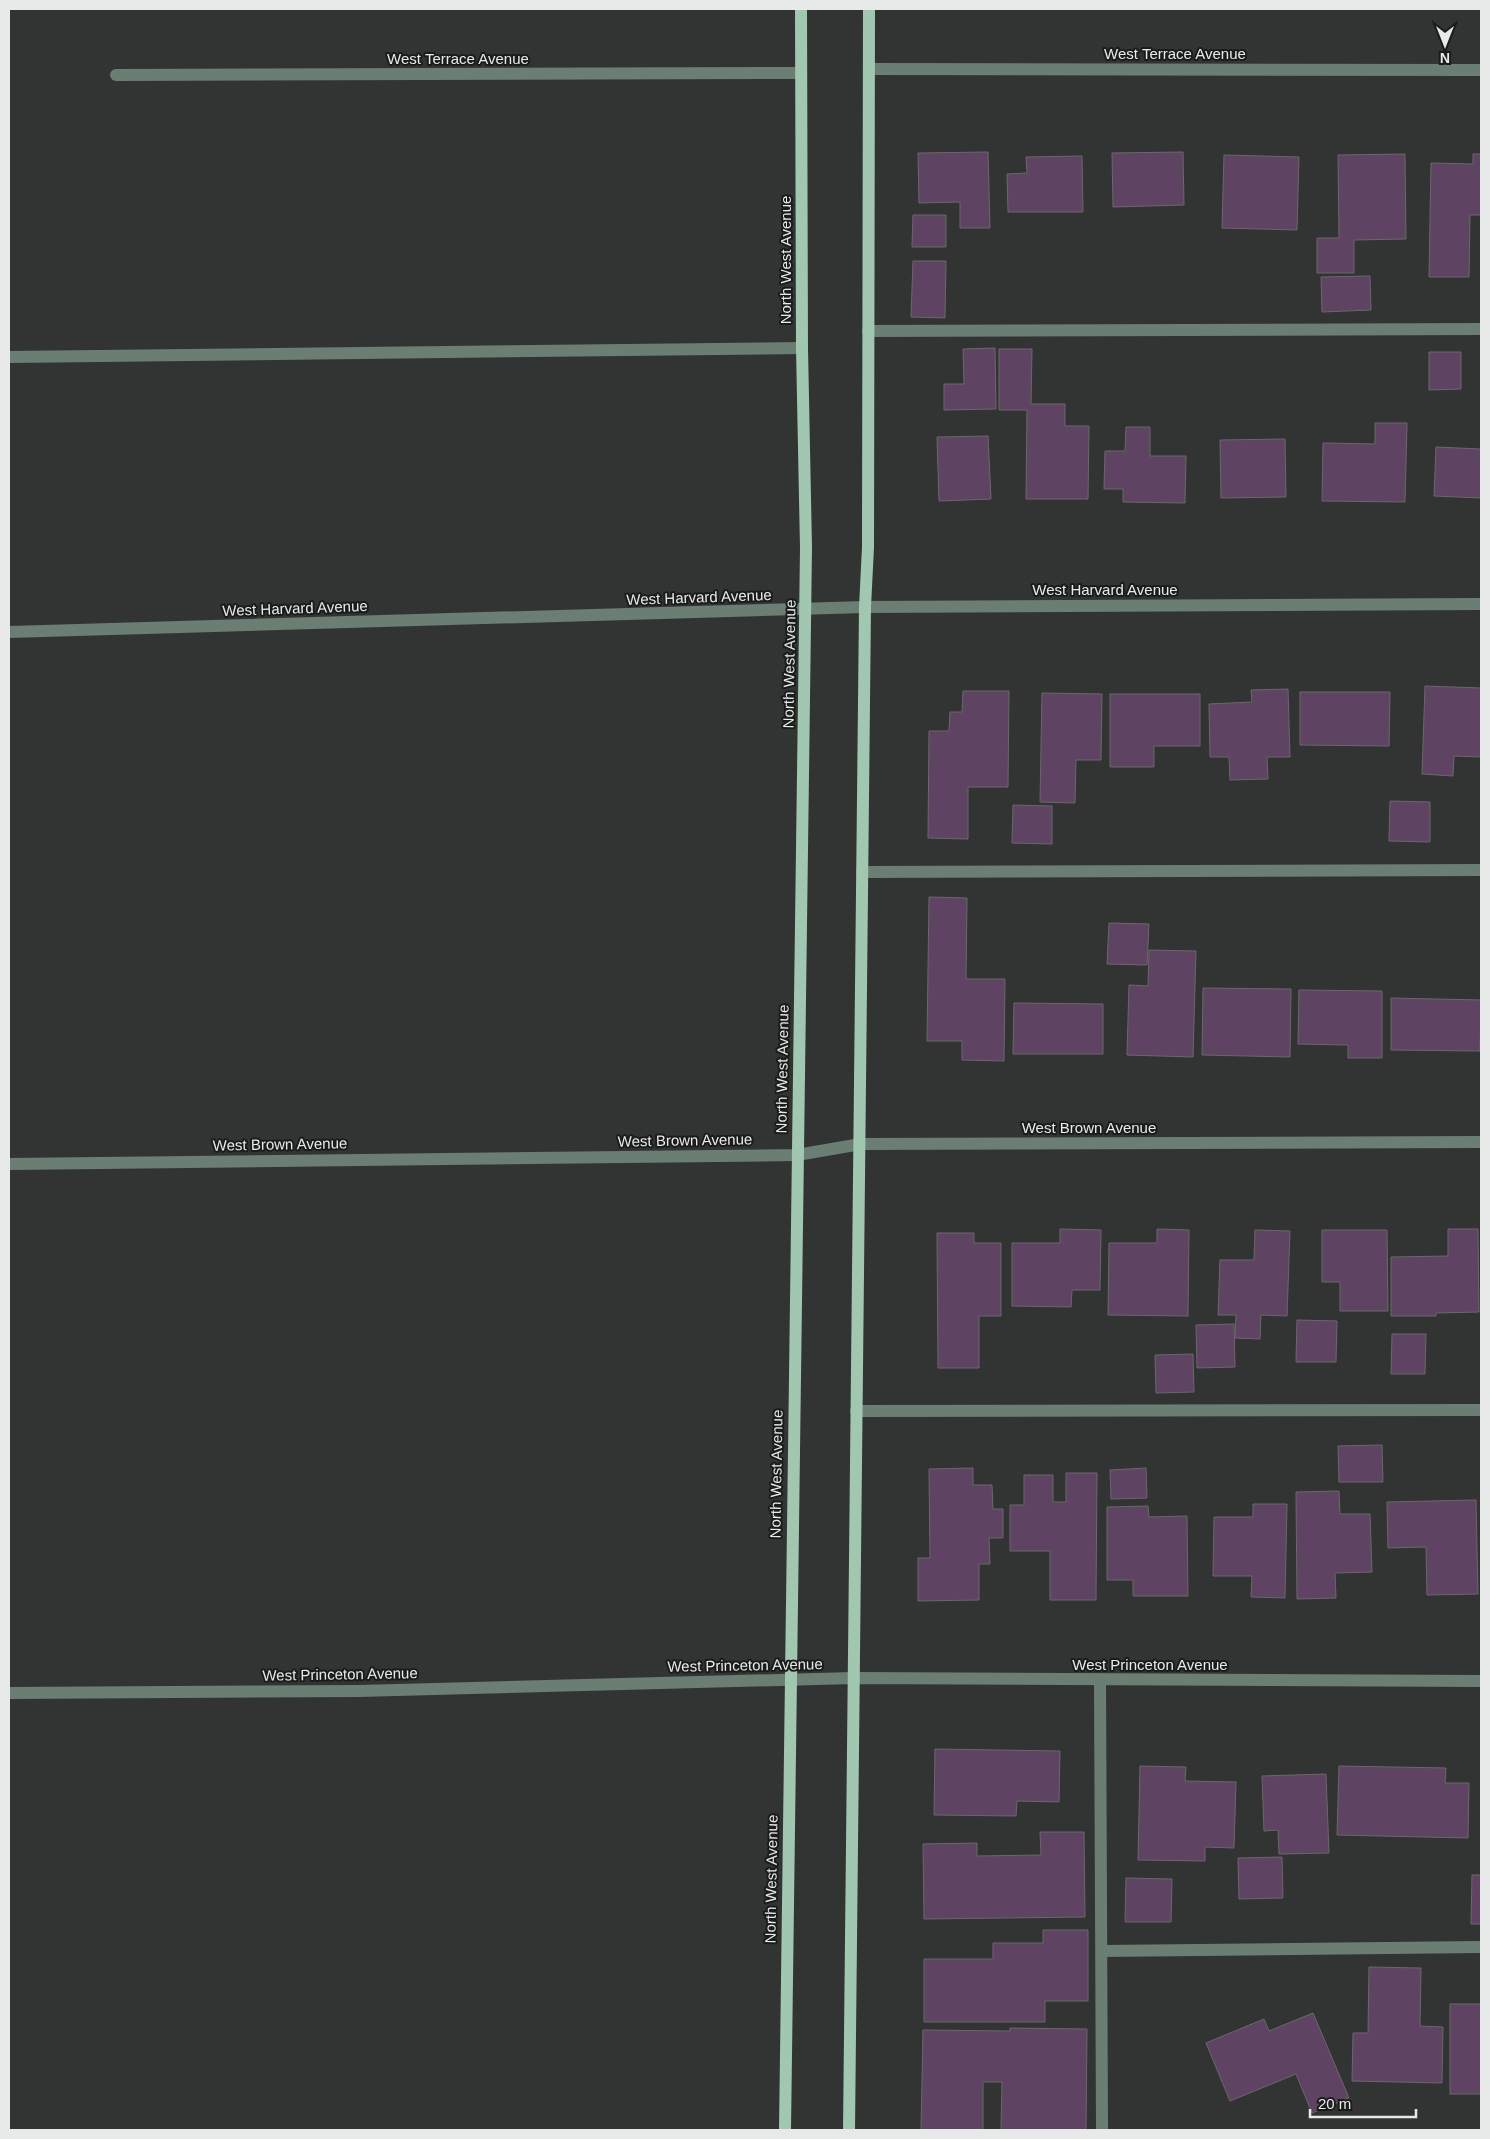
<svg xmlns="http://www.w3.org/2000/svg" width="1490" height="2139" viewBox="0 0 1490 2139" font-family="Arial,sans-serif">
  <style>
    .building { fill: #5e4362; stroke: #6b686b }
    .lines { fill: none; stroke-linecap: round; stroke-linejoin: round }
    .minor { stroke: #6b7e73; stroke-width: 12 }
    .major { stroke: #a1c7b1; stroke-width: 12 }
    .labels { text-anchor: middle; dominant-baseline: central; stroke-width: 4; stroke-linejoin: round; paint-order: stroke }
    .street-label { font-size: 15px; fill: #e8eae9; stroke: #1a1c1b }
  </style>
  <rect width="100%" height="100%" fill="#323433"/>
  <g class="building">
    <polygon points="988,152 990,228 960,228 960,202 919,203 918,153"/>
    <polygon points="1183,152 1184,205 1113,207 1112,153"/>
    <polygon points="1405,154 1406,239 1354,240 1354,273 1317,273 1317,238 1339,238 1338,155"/>
    <polygon points="1473,154 1481,154 1481,215 1470,215 1469,277 1429,277 1431,163 1473,164"/>
    <polygon points="1224,155 1299,157 1297,230 1222,228"/>
    <polygon points="1082,156 1083,212 1008,212 1007,174 1027,173 1026,157"/>
    <polygon points="913,215 946,215 946,247 912,247"/>
    <polygon points="913,261 946,261 945,318 911,317"/>
    <polygon points="1370,276 1371,310 1322,312 1321,277"/>
    <polygon points="995,348 996,409 944,410 944,384 964,384 963,349"/>
    <polygon points="999,349 1032,349 1031,404 1065,404 1065,426 1089,426 1088,499 1026,499 1027,410 999,410"/>
    <polygon points="1429,352 1461,352 1461,389 1429,390"/>
    <polygon points="1375,423 1407,423 1405,502 1322,501 1323,443 1375,444"/>
    <polygon points="1126,427 1150,427 1150,456 1186,456 1185,503 1123,502 1123,489 1104,489 1105,451 1125,451"/>
    <polygon points="988,436 991,499 939,501 937,437"/>
    <polygon points="1285,439 1286,497 1221,498 1220,440"/>
    <polygon points="1436,447 1481,449 1481,498 1434,496"/>
    <polygon points="1425,686 1481,688 1481,757 1454,756 1453,776 1422,774"/>
    <polygon points="1288,689 1290,757 1267,757 1268,779 1230,780 1229,757 1210,757 1209,704 1252,702 1251,690"/>
    <polygon points="963,691 1009,691 1008,787 968,787 968,839 928,838 929,731 949,731 950,712 962,712"/>
    <polygon points="1300,692 1390,692 1389,746 1300,745"/>
    <polygon points="1042,693 1102,694 1101,760 1076,760 1075,803 1040,802"/>
    <polygon points="1110,694 1200,694 1200,746 1154,746 1154,767 1110,767"/>
    <polygon points="1390,801 1430,802 1430,842 1389,841"/>
    <polygon points="1013,805 1052,806 1052,844 1012,843"/>
    <polygon points="929,897 967,898 966,979 1005,979 1004,1061 962,1060 962,1041 927,1041"/>
    <polygon points="1109,923 1149,924 1147,965 1107,964"/>
    <polygon points="1149,950 1196,951 1193,1057 1127,1055 1129,985 1148,986"/>
    <polygon points="1203,988 1291,989 1290,1057 1202,1055"/>
    <polygon points="1299,990 1382,991 1382,1058 1348,1058 1348,1045 1298,1044"/>
    <polygon points="1391,998 1481,1000 1480,1051 1391,1050"/>
    <polygon points="1014,1003 1103,1004 1103,1054 1013,1054"/>
    <polygon points="1060,1229 1101,1230 1100,1290 1072,1290 1071,1307 1012,1306 1012,1243 1060,1243"/>
    <polygon points="1157,1229 1189,1230 1188,1316 1108,1315 1109,1243 1157,1243"/>
    <polygon points="1448,1229 1478,1229 1479,1312 1436,1313 1436,1316 1391,1316 1391,1257 1448,1256"/>
    <polygon points="1255,1230 1290,1231 1287,1316 1261,1315 1260,1339 1235,1338 1236,1315 1218,1315 1220,1260 1254,1260"/>
    <polygon points="1322,1230 1387,1230 1388,1311 1340,1311 1340,1282 1322,1282"/>
    <polygon points="937,1233 974,1233 974,1243 1001,1243 1001,1316 979,1316 979,1368 938,1368"/>
    <polygon points="1297,1320 1337,1321 1336,1362 1296,1362"/>
    <polygon points="1234,1324 1235,1367 1197,1368 1196,1325"/>
    <polygon points="1392,1334 1426,1334 1425,1374 1391,1374"/>
    <polygon points="1193,1354 1194,1392 1156,1393 1155,1355"/>
    <polygon points="1382,1445 1383,1482 1339,1482 1338,1446"/>
    <polygon points="973,1468 973,1485 992,1485 993,1509 1003,1509 1003,1538 989,1538 990,1564 979,1564 979,1600 918,1601 918,1558 930,1558 929,1469"/>
    <polygon points="1146,1468 1147,1498 1111,1499 1110,1470"/>
    <polygon points="1066,1473 1097,1473 1096,1600 1050,1600 1050,1551 1010,1551 1010,1505 1024,1505 1024,1475 1053,1475 1053,1502 1066,1502"/>
    <polygon points="1339,1491 1340,1514 1370,1514 1372,1572 1335,1573 1336,1598 1297,1599 1296,1492"/>
    <polygon points="1476,1500 1478,1594 1427,1595 1426,1547 1388,1548 1387,1502"/>
    <polygon points="1253,1504 1287,1504 1285,1598 1251,1597 1252,1576 1213,1576 1214,1517 1253,1517"/>
    <polygon points="1148,1506 1149,1517 1187,1516 1188,1596 1133,1596 1133,1580 1107,1580 1107,1507"/>
    <polygon points="935,1749 1060,1751 1059,1802 1017,1801 1016,1816 934,1815"/>
    <polygon points="1140,1766 1186,1767 1185,1781 1236,1782 1234,1848 1205,1847 1205,1861 1138,1860"/>
    <polygon points="1339,1766 1446,1768 1445,1783 1469,1783 1468,1838 1337,1835"/>
    <polygon points="1326,1774 1329,1853 1279,1854 1278,1830 1264,1831 1262,1776"/>
    <polygon points="1040,1832 1084,1832 1085,1917 924,1919 923,1844 977,1843 977,1856 1041,1855"/>
    <polygon points="1282,1857 1283,1898 1239,1899 1238,1858"/>
    <polygon points="1472,1875 1481,1875 1481,1924 1471,1924"/>
    <polygon points="1126,1878 1172,1879 1171,1922 1125,1922"/>
    <polygon points="1043,1930 1088,1930 1088,2001 1045,2001 1045,2022 924,2022 924,1959 993,1959 993,1943 1043,1943"/>
    <polygon points="1369,1967 1421,1968 1420,2026 1443,2027 1442,2083 1352,2081 1353,2033 1368,2033"/>
    <rect x="1450" y="2004" width="31" height="90"/>
    <polygon points="1313,2013 1349,2098 1312,2113 1296,2074 1230,2101 1206,2043 1264,2019 1269,2031"/>
    <polygon points="1010,2028 1087,2029 1086,2130 1001,2130 1002,2082 983,2082 983,2130 921,2130 923,2030 1010,2031"/>
  </g>
  <g class="lines">
    <g class="minor">
      <polyline points="869,69 1481,70"/>
      <polyline points="116,75 801,73"/>
      <polyline points="868,331 1481,329"/>
      <polyline points="9,357 802,348"/>
      <polyline points="9,632 865,607 1481,604"/>
      <polyline points="862,872 1481,870"/>
      <polyline points="9,1164 797,1155 861,1144 1481,1142"/>
      <polyline points="856,1411 1481,1410"/>
      <polyline points="1100,1681 1102,2130"/>
      <polyline points="9,1693 359,1691 853,1678 1481,1681"/>
      <polyline points="1102,1951 1481,1947"/>
    </g>
    <g class="major">
      <polyline points="785,2130 806,548 802,348 801,9"/>
      <polyline points="849,2130 865,607 868,547 869,9"/>
    </g>
  </g>
  <g class="labels">
    <g class="street-label">
      <text x="1175" y="53">West Terrace Avenue</text>
      <text x="458" y="58">West Terrace Avenue</text>
      <text transform="translate(785 260) rotate(-90)">North West Avenue</text>
      <text x="1105" y="589">West Harvard Avenue</text>
      <text transform="translate(699 597) rotate(-2)">West Harvard Avenue</text>
      <text transform="translate(295 608) rotate(-2)">West Harvard Avenue</text>
      <text transform="translate(789 664) rotate(-89)">North West Avenue</text>
      <text transform="translate(782 1069) rotate(-89)">North West Avenue</text>
      <text x="1089" y="1127">West Brown Avenue</text>
      <text transform="translate(685 1140) rotate(-1)">West Brown Avenue</text>
      <text transform="translate(280 1144) rotate(-1)">West Brown Avenue</text>
      <text transform="translate(776 1474) rotate(-89)">North West Avenue</text>
      <text x="1150" y="1664">West Princeton Avenue</text>
      <text transform="translate(745 1665) rotate(-1)">West Princeton Avenue</text>
      <text transform="translate(340 1674) rotate(-1)">West Princeton Avenue</text>
      <text transform="translate(771 1879) rotate(-89)">North West Avenue</text>
    </g>
  </g>
  <rect width="1490" height="2139" fill="none" stroke="#e8eae9" stroke-width="20"/>
  <g transform="translate(1445 45) rotate(180)" stroke="#1a1c1b" stroke-width="4" paint-order="stroke">
  <path d="M0-4L9 19L0 12L-9 19Z" fill="#e8eae9"/>
  <text y="-8" font-size="14" font-weight="bold" text-anchor="middle" fill="#e8eae9">N</text>
  </g>
  <path d="M1310 2109v8h106v-8" fill="none" stroke="#e8eae9" stroke-width="2.5"/>
  <text x="1318" y="2109" font-size="15" fill="#e8eae9" stroke="#1a1c1b" stroke-width="4" paint-order="stroke">20 m</text>
</svg>
